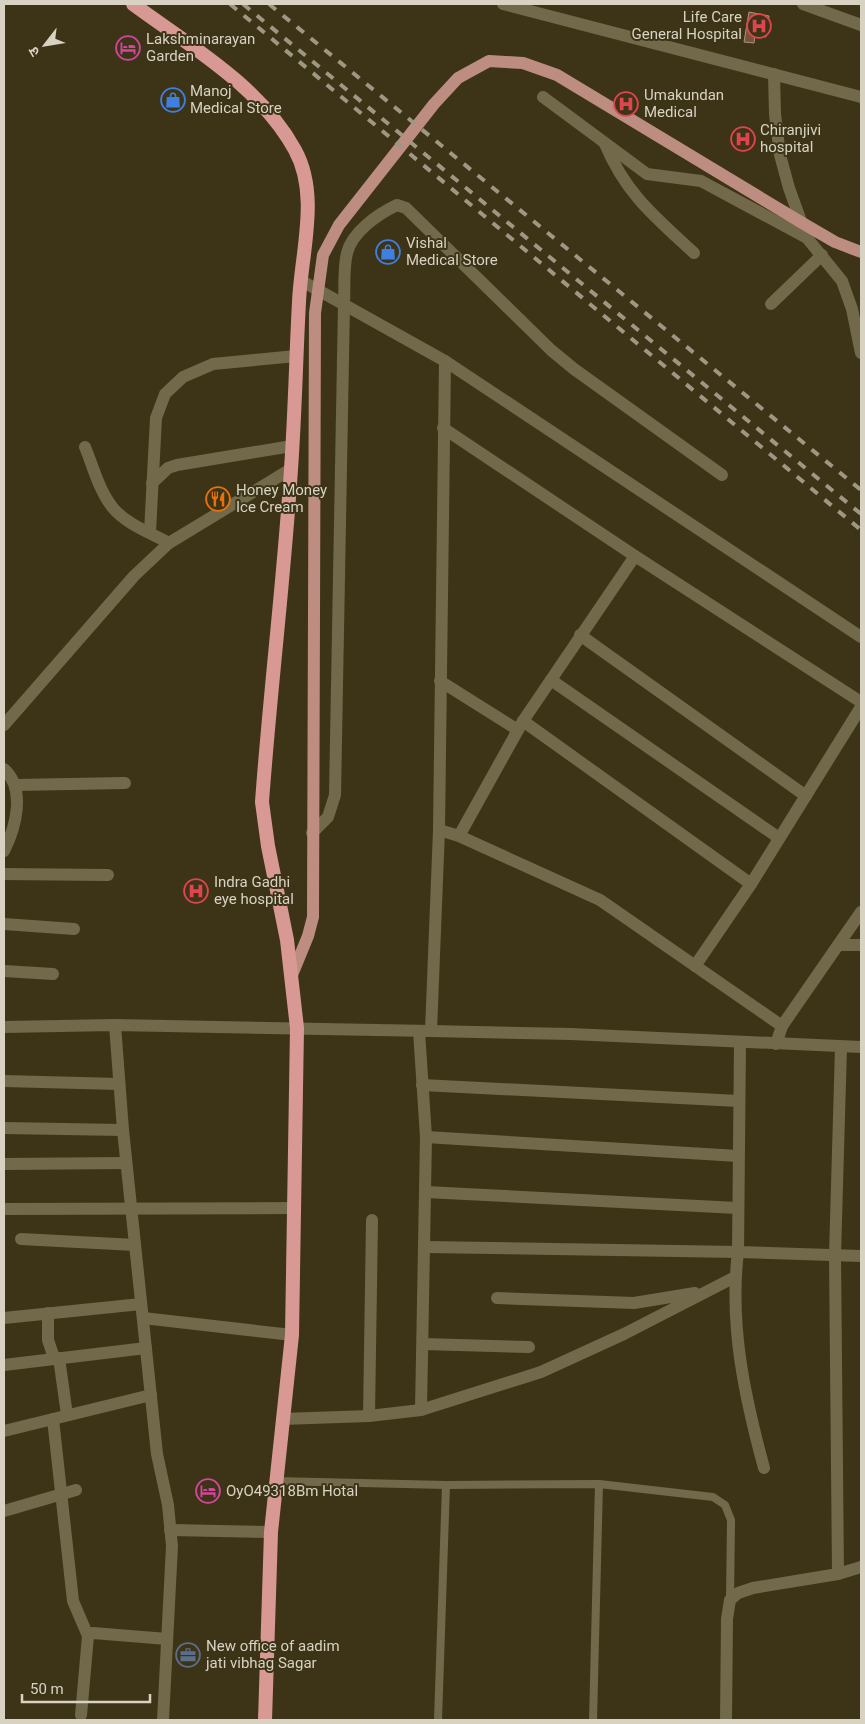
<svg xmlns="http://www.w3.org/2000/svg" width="865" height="1724" viewBox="0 0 865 1724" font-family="Roboto,'Noto Sans Devanagari',sans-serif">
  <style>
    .building { fill: #76533b; stroke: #b0927e }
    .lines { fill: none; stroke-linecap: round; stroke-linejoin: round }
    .service { stroke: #71694a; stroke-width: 8 }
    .minor { stroke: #71694a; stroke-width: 12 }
    .tertiary { stroke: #71694a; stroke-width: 12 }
    .primary { stroke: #be8d82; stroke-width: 12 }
    .trunk { stroke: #d89995; stroke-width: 14 }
    .rail { stroke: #9e9783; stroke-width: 4; stroke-dasharray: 9 9; stroke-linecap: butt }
    .labels { text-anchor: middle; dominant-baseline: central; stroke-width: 4; stroke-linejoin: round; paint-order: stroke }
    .poi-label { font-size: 15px; fill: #d7d2c2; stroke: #3d3418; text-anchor: start }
  </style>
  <rect width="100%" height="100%" fill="#3d3418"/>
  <polygon class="building" points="749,12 769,16 766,37 755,35 754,43 744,42"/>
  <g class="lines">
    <g class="service">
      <polyline points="275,1481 446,1485 599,1484 713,1497 725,1505 731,1520 730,1600"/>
      <polyline points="438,1720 446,1485"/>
      <polyline points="593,1720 599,1484"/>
    </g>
    <g class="minor">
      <polyline points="803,4 861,25"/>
      <polyline points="774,74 775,114 780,155 789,188 807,238 842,281 852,309 861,353"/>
      <polyline points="543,97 647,174 701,181 807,238"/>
      <path d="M605,144C626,194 655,217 694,253"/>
      <polyline points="300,280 445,361 861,637"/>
      <polyline points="771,304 822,255"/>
      <polyline points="443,428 635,556 523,721 459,836"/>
      <path d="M85,447C93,466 99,491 113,508C126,524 151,533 169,543"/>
      <polyline points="152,483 168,468 177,465 292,446"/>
      <polyline points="150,532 156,418 165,394 183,377 213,364 296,356"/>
      <polyline points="635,556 861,702"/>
      <polyline points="580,635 806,796"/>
      <polyline points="551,680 779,838"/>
      <polyline points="440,681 518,730"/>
      <polyline points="523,721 751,884"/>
      <polyline points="4,725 134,576 169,543 291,469"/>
      <path d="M4,769C26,789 16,827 4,851"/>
      <polyline points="16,785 125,783"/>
      <polyline points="439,830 459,836 600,900 782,1026"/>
      <path d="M312,833L328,817L335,795L344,304C345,288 343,269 347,253C352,232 378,214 397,205L406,208L551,350L574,369L722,475"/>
      <polyline points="4,874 108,875"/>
      <polyline points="4,924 74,929"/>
      <polyline points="840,945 861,945"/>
      <polyline points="695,966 751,884 861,707"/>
      <polyline points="4,971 53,974"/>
      <polyline points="115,1025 123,1130 157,1454 168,1505 172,1546 163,1720"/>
      <polyline points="4,1027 115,1025 431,1031 571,1034 861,1047"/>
      <polyline points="419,1031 426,1137 421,1410"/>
      <polyline points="431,1031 439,830 445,361"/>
      <polyline points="740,1042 738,1252 861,1256"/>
      <polyline points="776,1044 782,1026 861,912"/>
      <polyline points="4,1081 119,1084"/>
      <polyline points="422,1085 739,1101"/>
      <polyline points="4,1128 123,1130"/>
      <polyline points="426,1137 738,1156"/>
      <polyline points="4,1164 126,1163"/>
      <polyline points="426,1192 737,1208"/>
      <polyline points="4,1209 294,1208"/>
      <polyline points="21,1239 135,1245"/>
      <path d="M425,1247L738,1252C729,1325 745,1398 764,1468"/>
      <polyline points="497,1298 634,1303 695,1293"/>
      <polyline points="48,1313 48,1340 54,1358 59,1358 67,1415"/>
      <polyline points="4,1318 141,1304"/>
      <polyline points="143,1318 292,1335"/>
      <polyline points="423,1344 529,1347"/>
      <polyline points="4,1365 146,1348"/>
      <polyline points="369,1416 372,1220"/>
      <polyline points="53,1419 73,1601 88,1636"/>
      <polyline points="282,1419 369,1416 421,1410 541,1372 624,1334 735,1277"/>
      <polyline points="4,1431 151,1395"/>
      <polyline points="4,1511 76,1490"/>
      <polyline points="170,1530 271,1532"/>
      <polyline points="838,1574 835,1255 841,1047"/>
      <polyline points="81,1715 88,1636 93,1633 167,1639"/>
      <polyline points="726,1720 727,1619 730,1600 738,1593 753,1588 838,1574 861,1567"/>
    </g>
    <polyline class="tertiary" points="503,4 861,97"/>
    <polyline class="primary" points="292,975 308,936 313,917 315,313 323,255 339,225 434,104 458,78 489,61 523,63 557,75 804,224 835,242 861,252"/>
    <path class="trunk" d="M133,4C190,46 260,86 295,150C320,195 301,253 299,302C296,357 295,413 291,469C284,580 270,691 262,802L268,846L287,940L297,1028L292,1335L271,1532L265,1720"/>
    <g class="rail">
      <polyline points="230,4 861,530"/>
      <polyline points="243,4 861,514"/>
      <polyline points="269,4 861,490"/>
    </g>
  </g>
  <defs>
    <g id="hospital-ring" transform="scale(1.25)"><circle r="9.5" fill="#3d3418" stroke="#e0444e" stroke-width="1.5"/><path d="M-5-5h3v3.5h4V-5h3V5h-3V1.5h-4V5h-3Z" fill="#e0444e"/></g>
    <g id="hotel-ring" transform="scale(1.25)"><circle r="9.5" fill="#3d3418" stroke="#d1479c" stroke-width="1.5"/><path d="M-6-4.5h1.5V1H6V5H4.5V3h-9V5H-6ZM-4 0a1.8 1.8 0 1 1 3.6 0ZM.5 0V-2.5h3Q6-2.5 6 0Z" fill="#d1479c"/></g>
    <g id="shop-ring" transform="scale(1.25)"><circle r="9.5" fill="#3d3418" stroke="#3f7fe0" stroke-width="1.5"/><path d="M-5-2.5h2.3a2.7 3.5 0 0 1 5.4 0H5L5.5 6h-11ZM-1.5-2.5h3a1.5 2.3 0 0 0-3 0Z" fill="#3f7fe0"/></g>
    <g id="restaurant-ring" transform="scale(1.25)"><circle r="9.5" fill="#3d3418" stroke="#e8710a" stroke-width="1.5"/><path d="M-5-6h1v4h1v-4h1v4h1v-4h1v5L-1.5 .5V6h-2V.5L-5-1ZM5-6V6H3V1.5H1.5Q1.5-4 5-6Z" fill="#e8710a"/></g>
    <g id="office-ring" transform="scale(1.25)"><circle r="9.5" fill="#3d3418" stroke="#5c6f8a" stroke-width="1.5"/><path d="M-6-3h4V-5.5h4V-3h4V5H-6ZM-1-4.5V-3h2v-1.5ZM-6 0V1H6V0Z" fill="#5c6f8a"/></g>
  </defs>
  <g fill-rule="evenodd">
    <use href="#hospital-ring" x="759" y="26"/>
    <use href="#hotel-ring" x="128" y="48"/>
    <use href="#shop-ring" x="173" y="100"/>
    <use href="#hospital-ring" x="626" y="104"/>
    <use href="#hospital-ring" x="743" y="139"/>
    <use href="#shop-ring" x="388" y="252"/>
    <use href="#restaurant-ring" x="218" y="499"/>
    <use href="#hospital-ring" x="196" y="891"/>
    <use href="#hotel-ring" x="208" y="1491"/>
    <use href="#office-ring" x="188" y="1655"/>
  </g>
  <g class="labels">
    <g class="poi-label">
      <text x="742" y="17" text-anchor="end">Life Care<tspan x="742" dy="17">General Hospital</tspan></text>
      <text x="146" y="39">Lakshminarayan<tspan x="146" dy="17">Garden</tspan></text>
      <text x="190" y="91">Manoj<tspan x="190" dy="17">Medical Store</tspan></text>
      <text x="644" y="95">Umakundan<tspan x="644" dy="17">Medical</tspan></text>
      <text x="760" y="130">Chiranjivi<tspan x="760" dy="17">hospital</tspan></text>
      <text x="406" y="243">Vishal<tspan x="406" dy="17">Medical Store</tspan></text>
      <text x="236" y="490">Honey Money<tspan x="236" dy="17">Ice Cream</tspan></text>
      <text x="214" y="882">Indra Gadhi<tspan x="214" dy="17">eye hospital</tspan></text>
      <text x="226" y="1491">OyO49318Bm Hotal</text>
      <text x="206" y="1646">New office of aadim<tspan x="206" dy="17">jati vibhag Sagar</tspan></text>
    </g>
  </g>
  <rect width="865" height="1724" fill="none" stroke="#d7d2c2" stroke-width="10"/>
  <g transform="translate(45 45) rotate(239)" stroke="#3d3418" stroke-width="4" paint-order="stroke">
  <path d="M0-4L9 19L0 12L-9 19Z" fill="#d7d2c2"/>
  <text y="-8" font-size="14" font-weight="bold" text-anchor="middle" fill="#d7d2c2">उ</text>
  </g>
  <path d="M22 1694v8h128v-8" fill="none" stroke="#d7d2c2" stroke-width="2.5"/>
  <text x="30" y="1694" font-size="15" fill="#d7d2c2" stroke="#3d3418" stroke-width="4" paint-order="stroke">50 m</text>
</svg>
